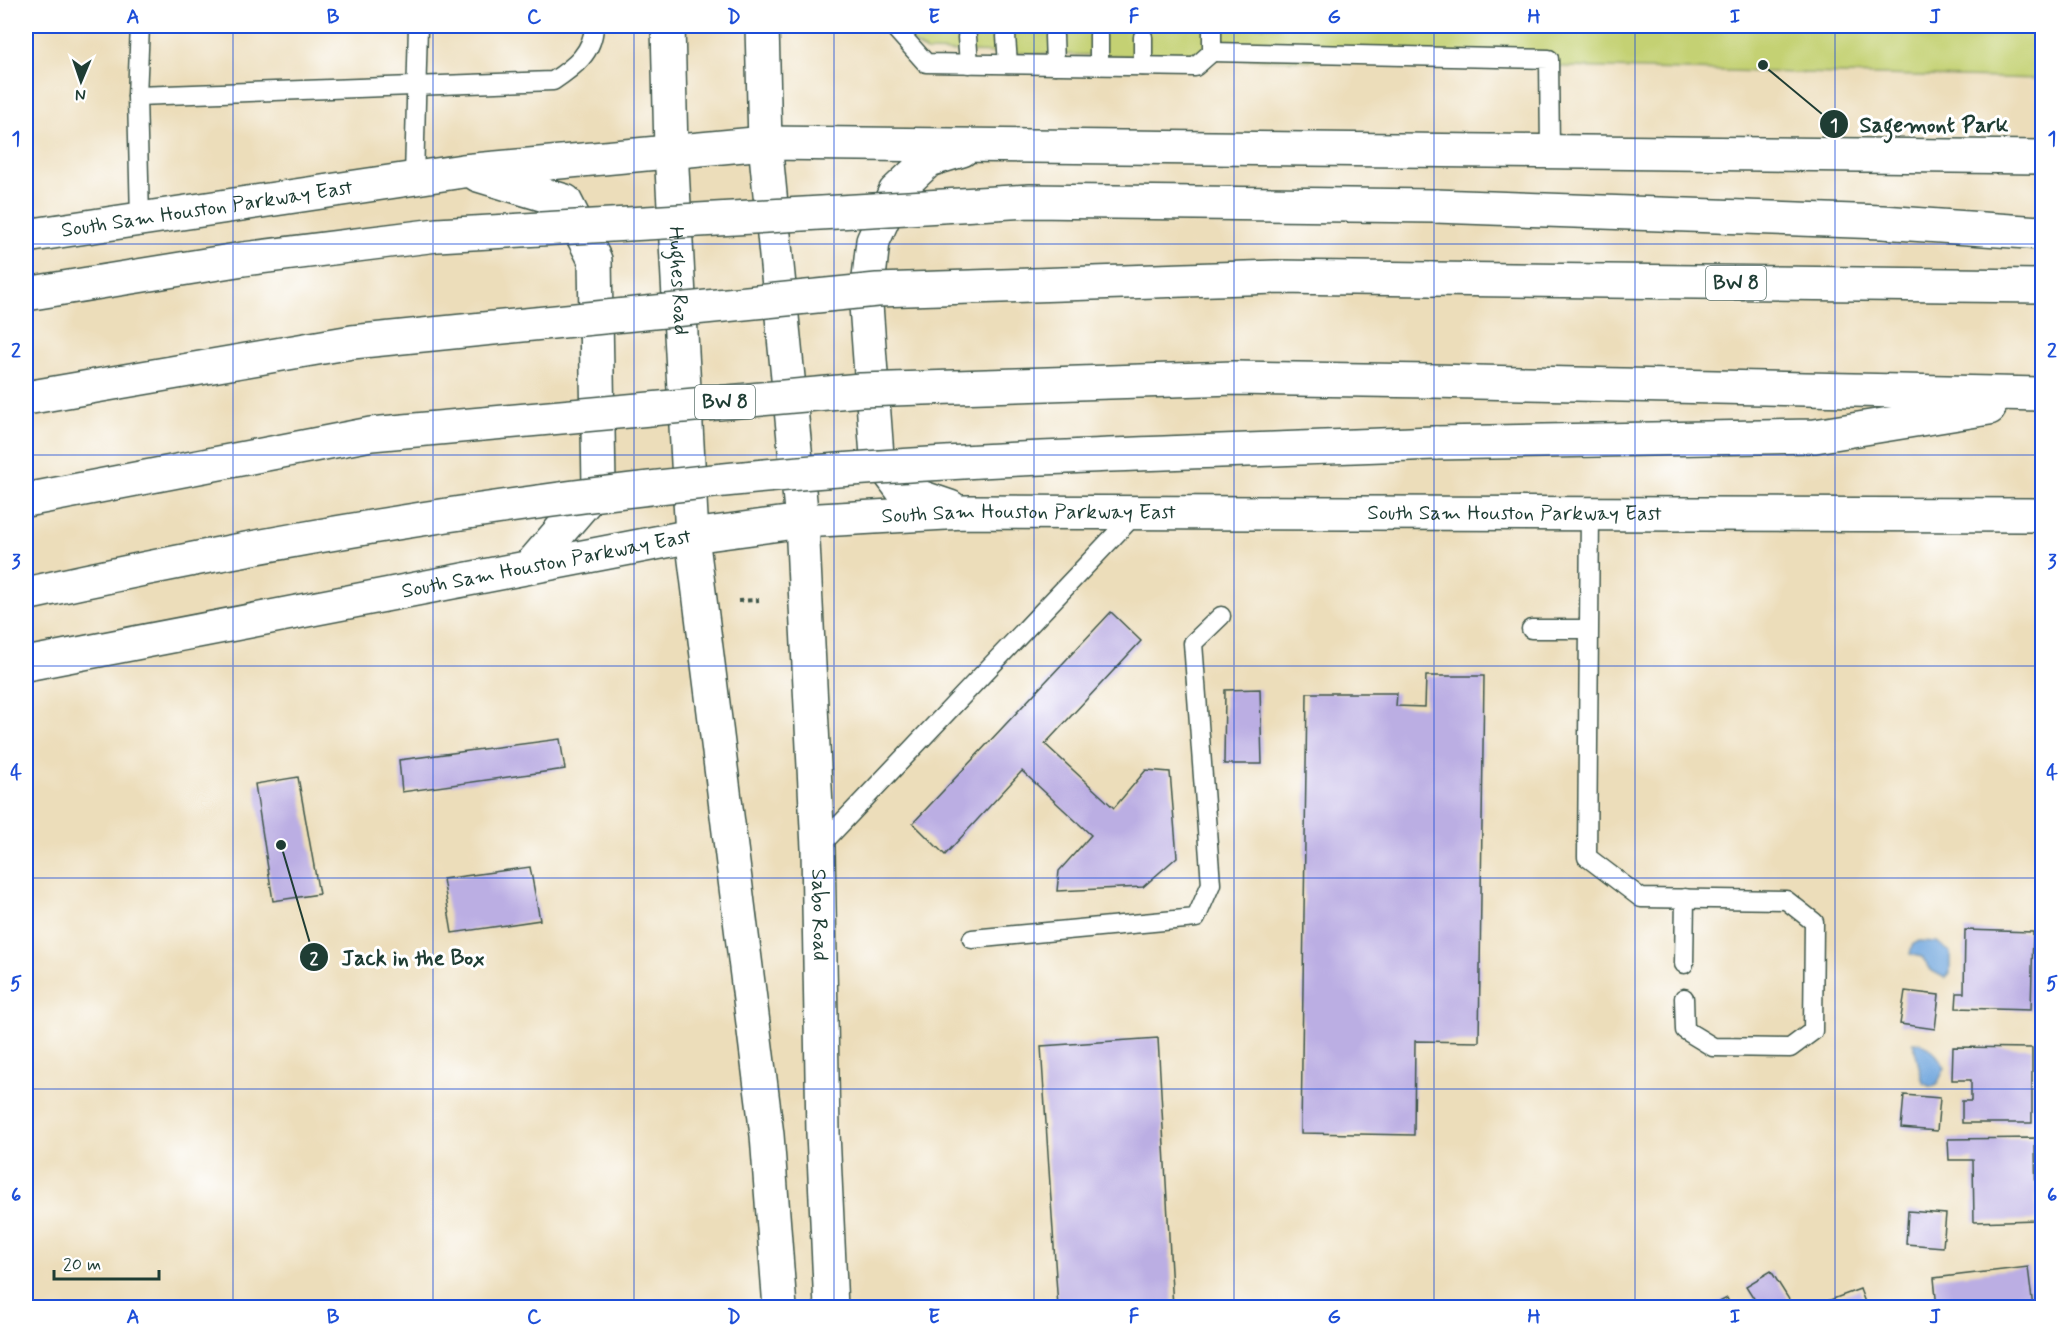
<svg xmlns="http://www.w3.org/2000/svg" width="2068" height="1333" viewBox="0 0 2068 1333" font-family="Mynerve,sans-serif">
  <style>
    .green { fill: #c4d173; stroke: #728754; stroke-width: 1.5 }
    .water { fill: #6fa6dd; stroke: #477288; stroke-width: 1.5 }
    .building { fill: #bbaee3 }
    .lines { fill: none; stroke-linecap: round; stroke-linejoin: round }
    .lane-casing { stroke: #3e5548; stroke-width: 21 }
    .secondary-casing { stroke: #3e5548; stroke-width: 36 }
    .highway-casing { stroke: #3e5548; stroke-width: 36 }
    .path { stroke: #3e5548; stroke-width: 4; stroke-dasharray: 4.5 4.5; stroke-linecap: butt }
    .lane { stroke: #fff; stroke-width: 18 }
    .secondary { stroke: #fff; stroke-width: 33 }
    .highway { stroke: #fff; stroke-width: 33 }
    .highway-bridge-casing { stroke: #3e5548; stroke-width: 36; stroke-linecap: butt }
    .highway-bridge { stroke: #fff; stroke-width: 33 }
    .grid { fill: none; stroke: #1d4ed8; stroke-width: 1.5; stroke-opacity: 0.55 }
    .labels { text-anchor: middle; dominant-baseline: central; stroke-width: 6; stroke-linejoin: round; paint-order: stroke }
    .shield { fill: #fff; stroke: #627771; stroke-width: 1.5 }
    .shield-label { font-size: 20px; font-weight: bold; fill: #1f3d34 }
    .street-label { font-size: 21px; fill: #1f3d34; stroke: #fff }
    .leader { fill: none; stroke: #1f3d34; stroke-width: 2 }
    .callout-dot { fill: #1f3d34; stroke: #fff; stroke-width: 2 }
    .mark-label { font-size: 18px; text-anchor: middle; font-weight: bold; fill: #fff }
    .callout-label { font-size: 22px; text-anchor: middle; font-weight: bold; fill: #1f3d34; stroke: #fff; stroke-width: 6; stroke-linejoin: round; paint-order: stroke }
    .neatline { fill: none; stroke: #1d4ed8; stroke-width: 2 }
    .grid-label { font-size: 20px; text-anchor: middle; font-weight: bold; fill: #1d4ed8 }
  </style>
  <rect width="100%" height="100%" fill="#fff"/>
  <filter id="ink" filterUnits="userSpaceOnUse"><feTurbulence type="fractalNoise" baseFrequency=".0167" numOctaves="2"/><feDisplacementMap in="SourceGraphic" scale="12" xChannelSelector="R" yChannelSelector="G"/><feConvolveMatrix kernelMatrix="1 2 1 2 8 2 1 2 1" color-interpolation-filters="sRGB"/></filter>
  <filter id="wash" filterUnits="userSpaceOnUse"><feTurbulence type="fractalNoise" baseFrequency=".008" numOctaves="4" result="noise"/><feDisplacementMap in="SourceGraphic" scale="24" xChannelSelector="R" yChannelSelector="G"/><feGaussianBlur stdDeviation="1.35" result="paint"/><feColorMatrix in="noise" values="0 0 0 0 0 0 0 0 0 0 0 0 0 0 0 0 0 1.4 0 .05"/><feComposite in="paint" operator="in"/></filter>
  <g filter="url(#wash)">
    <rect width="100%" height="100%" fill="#ecddba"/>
    <polygon class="green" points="887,26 2042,26 2042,79 926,51"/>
    <g class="water">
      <polygon points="1919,941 1937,942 1950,952 1950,973 1945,978 1932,971 1922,957 1910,954 1912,945"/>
      <path d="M1913,1042C1927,1042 1938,1055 1945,1068L1937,1084L1931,1087L1923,1083Z"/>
    </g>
    <g id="blocks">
      <g class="building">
        <polygon points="1111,612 1141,641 1045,744 1114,808 1146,770 1170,772 1177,857 1143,887 1057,891 1059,871 1091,835 1022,771 945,855 913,823"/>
        <polygon points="1426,676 1484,676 1479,1042 1415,1041 1414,1135 1301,1133 1307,693 1397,693 1396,706 1425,707"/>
        <polygon points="1260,689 1262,764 1224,764 1225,690"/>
        <polygon points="560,739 565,769 402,792 399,760"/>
        <polygon points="298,777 319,894 273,901 255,784"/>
        <polygon points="530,867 540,920 452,933 443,879"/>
        <polygon points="1965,930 2033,932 2031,1010 1956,1008 1957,993 1964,993"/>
        <polygon points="1905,991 1939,995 1935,1029 1900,1024"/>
        <polygon points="1158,1038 1173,1308 1058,1308 1041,1046"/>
        <polygon points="1953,1047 2032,1048 2032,1123 1962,1123 1962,1101 1971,1101 1971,1080 1952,1080"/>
        <polygon points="1904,1095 1940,1098 1937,1131 1901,1128"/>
        <polygon points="2035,1138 2036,1220 1974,1222 1973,1160 1949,1160 1948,1139"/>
        <polygon points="1908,1211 1946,1214 1943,1247 1906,1244"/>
        <polygon points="2028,1267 2033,1308 1937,1308 1934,1278"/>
        <polygon points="1771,1271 1790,1301 1780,1308 1760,1308 1746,1286"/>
        <polygon points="1860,1289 1867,1308 1811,1308 1811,1307"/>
        <polygon points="1727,1298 1732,1308 1708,1308"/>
      </g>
    </g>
  </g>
  <g filter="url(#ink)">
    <use href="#blocks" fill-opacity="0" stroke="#3e5548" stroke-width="1.5"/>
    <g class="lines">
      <g class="lane-casing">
        <g id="lane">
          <polyline points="140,26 137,96 140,219"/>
          <polyline points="893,26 926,63 1195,67 1212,52 1212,26"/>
          <polyline points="1006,36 1008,64"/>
          <polyline points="1054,36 1055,65"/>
          <polyline points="967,37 969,64"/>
          <polyline points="1212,52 1549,59 1550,151"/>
          <polyline points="1099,65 1099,35"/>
          <polyline points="1143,66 1143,37"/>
          <path d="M137,96L553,81C574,67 593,53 594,26"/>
          <polyline points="414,178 418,26"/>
          <polyline points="1590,513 1587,857 1641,898 1786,900 1814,922 1813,1031 1790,1048 1713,1047 1685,1030 1684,998"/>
          <polyline points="1531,629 1588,629"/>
          <polyline points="818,848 1136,513"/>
          <polyline points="972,939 1196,918 1211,884 1193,643 1221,616"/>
          <polyline points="1684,964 1685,898"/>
        </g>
      </g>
      <g class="secondary-casing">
        <g id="secondary">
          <path id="s1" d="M668,26L671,150L692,536L767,1135L780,1308"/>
          <path id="s2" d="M762,26L765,143L802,521L807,625L818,848L823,1133L831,1308"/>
          <polyline points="478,175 565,201 595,260 599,486 531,565"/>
          <path id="s3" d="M26,236L463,171L765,143L2042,157"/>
          <polyline points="950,507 903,491 877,456 866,305 873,241 895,192 929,160 962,150"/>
          <path id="s4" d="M26,664L692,536L802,521L964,512L2042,515"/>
        </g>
      </g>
      <g class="highway-casing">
        <g id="highway">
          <polyline points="1435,206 1882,222 2042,233"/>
          <polyline points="1430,279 2042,286"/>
          <polyline points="1431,381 2042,394"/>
          <polyline points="1435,443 1815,436 1989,408"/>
        </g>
      </g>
      <polyline class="path" points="738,601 759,600"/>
      <use href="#lane" class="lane"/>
      <use href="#secondary" class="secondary"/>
      <use href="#highway" class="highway"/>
      <g class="highway-bridge-casing">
        <g id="highway-bridge">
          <polyline points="26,294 243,259 437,235 1030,201 1435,206"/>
          <polyline points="26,398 352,342 877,290 1276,277 1430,279"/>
          <polyline points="26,500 371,434 861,390 1234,378 1431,381"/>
          <path d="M26,594C269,540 517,499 765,476C987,456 1212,452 1435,443"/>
        </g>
      </g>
      <use href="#highway-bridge" class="highway-bridge"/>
    </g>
  </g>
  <path class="grid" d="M233,26V1308M433,26V1308M634,26V1308M834,26V1308M1034,26V1308M1234,26V1308M1434,26V1308M1635,26V1308M1835,26V1308M26,244H2042M26,455H2042M26,666H2042M26,878H2042M26,1089H2042"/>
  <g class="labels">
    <g class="shield">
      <rect x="1706" y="266" width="60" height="34" rx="4.5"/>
      <rect x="695" y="385" width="60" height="34" rx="4.5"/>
    </g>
    <g class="shield-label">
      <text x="1736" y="283">BW 8</text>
      <text x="725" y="402">BW 8</text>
    </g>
    <g class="street-label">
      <text stroke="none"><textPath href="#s3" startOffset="183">South Sam Houston Parkway East</textPath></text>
      <text stroke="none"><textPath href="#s1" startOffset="255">Hughes Road</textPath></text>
      <text stroke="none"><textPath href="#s4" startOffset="1502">South Sam Houston Parkway East</textPath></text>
      <text stroke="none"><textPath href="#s4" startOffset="1016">South Sam Houston Parkway East</textPath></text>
      <text stroke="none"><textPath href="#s4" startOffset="530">South Sam Houston Parkway East</textPath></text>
      <text stroke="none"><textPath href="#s2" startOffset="891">Sabo Road</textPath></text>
    </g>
  </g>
  <path class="leader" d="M1763 65L1834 124M281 845L314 957"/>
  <g class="callout-dot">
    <circle cx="1763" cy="65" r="6"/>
    <circle cx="281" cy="845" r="6"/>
    <circle cx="1834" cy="124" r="15"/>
    <circle cx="314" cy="957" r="15"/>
  </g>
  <g class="mark-label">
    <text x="1834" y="131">1</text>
    <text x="314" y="964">2</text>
  </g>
  <g class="callout-label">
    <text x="1934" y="132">Sagemont Park</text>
    <text x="413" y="965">Jack in the Box</text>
  </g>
  <rect width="2068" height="1333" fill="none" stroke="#fff" stroke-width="66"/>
  <g transform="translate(81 81) rotate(182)" stroke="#ffffff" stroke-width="4.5" paint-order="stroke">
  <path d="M0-4.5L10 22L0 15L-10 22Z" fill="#1f3d34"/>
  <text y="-9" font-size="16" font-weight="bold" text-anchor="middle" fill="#1f3d34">N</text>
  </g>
  <path d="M54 1270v9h105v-9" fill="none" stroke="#1f3d34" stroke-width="3"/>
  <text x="63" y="1270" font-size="18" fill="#1f3d34" stroke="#ffffff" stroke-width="4.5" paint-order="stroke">20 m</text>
  <rect x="33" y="33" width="2002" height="1267" class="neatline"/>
  <g class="grid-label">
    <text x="133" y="23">A</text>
    <text x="333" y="23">B</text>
    <text x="534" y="23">C</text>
    <text x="734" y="23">D</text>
    <text x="934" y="23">E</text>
    <text x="1134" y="23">F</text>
    <text x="1334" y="23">G</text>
    <text x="1534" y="23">H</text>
    <text x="1735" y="23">I</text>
    <text x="1935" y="23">J</text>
    <text x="16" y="145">1</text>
    <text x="2052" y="145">1</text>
    <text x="16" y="357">2</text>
    <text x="2052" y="357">2</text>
    <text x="16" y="568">3</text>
    <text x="2052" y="568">3</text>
    <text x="16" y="779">4</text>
    <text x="2052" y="779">4</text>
    <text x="16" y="990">5</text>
    <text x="2052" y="990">5</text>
    <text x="16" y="1201">6</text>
    <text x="2052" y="1201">6</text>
    <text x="133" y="1323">A</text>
    <text x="333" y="1323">B</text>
    <text x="534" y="1323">C</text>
    <text x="734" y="1323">D</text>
    <text x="934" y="1323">E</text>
    <text x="1134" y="1323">F</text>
    <text x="1334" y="1323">G</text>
    <text x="1534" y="1323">H</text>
    <text x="1735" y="1323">I</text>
    <text x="1935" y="1323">J</text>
  </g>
</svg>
